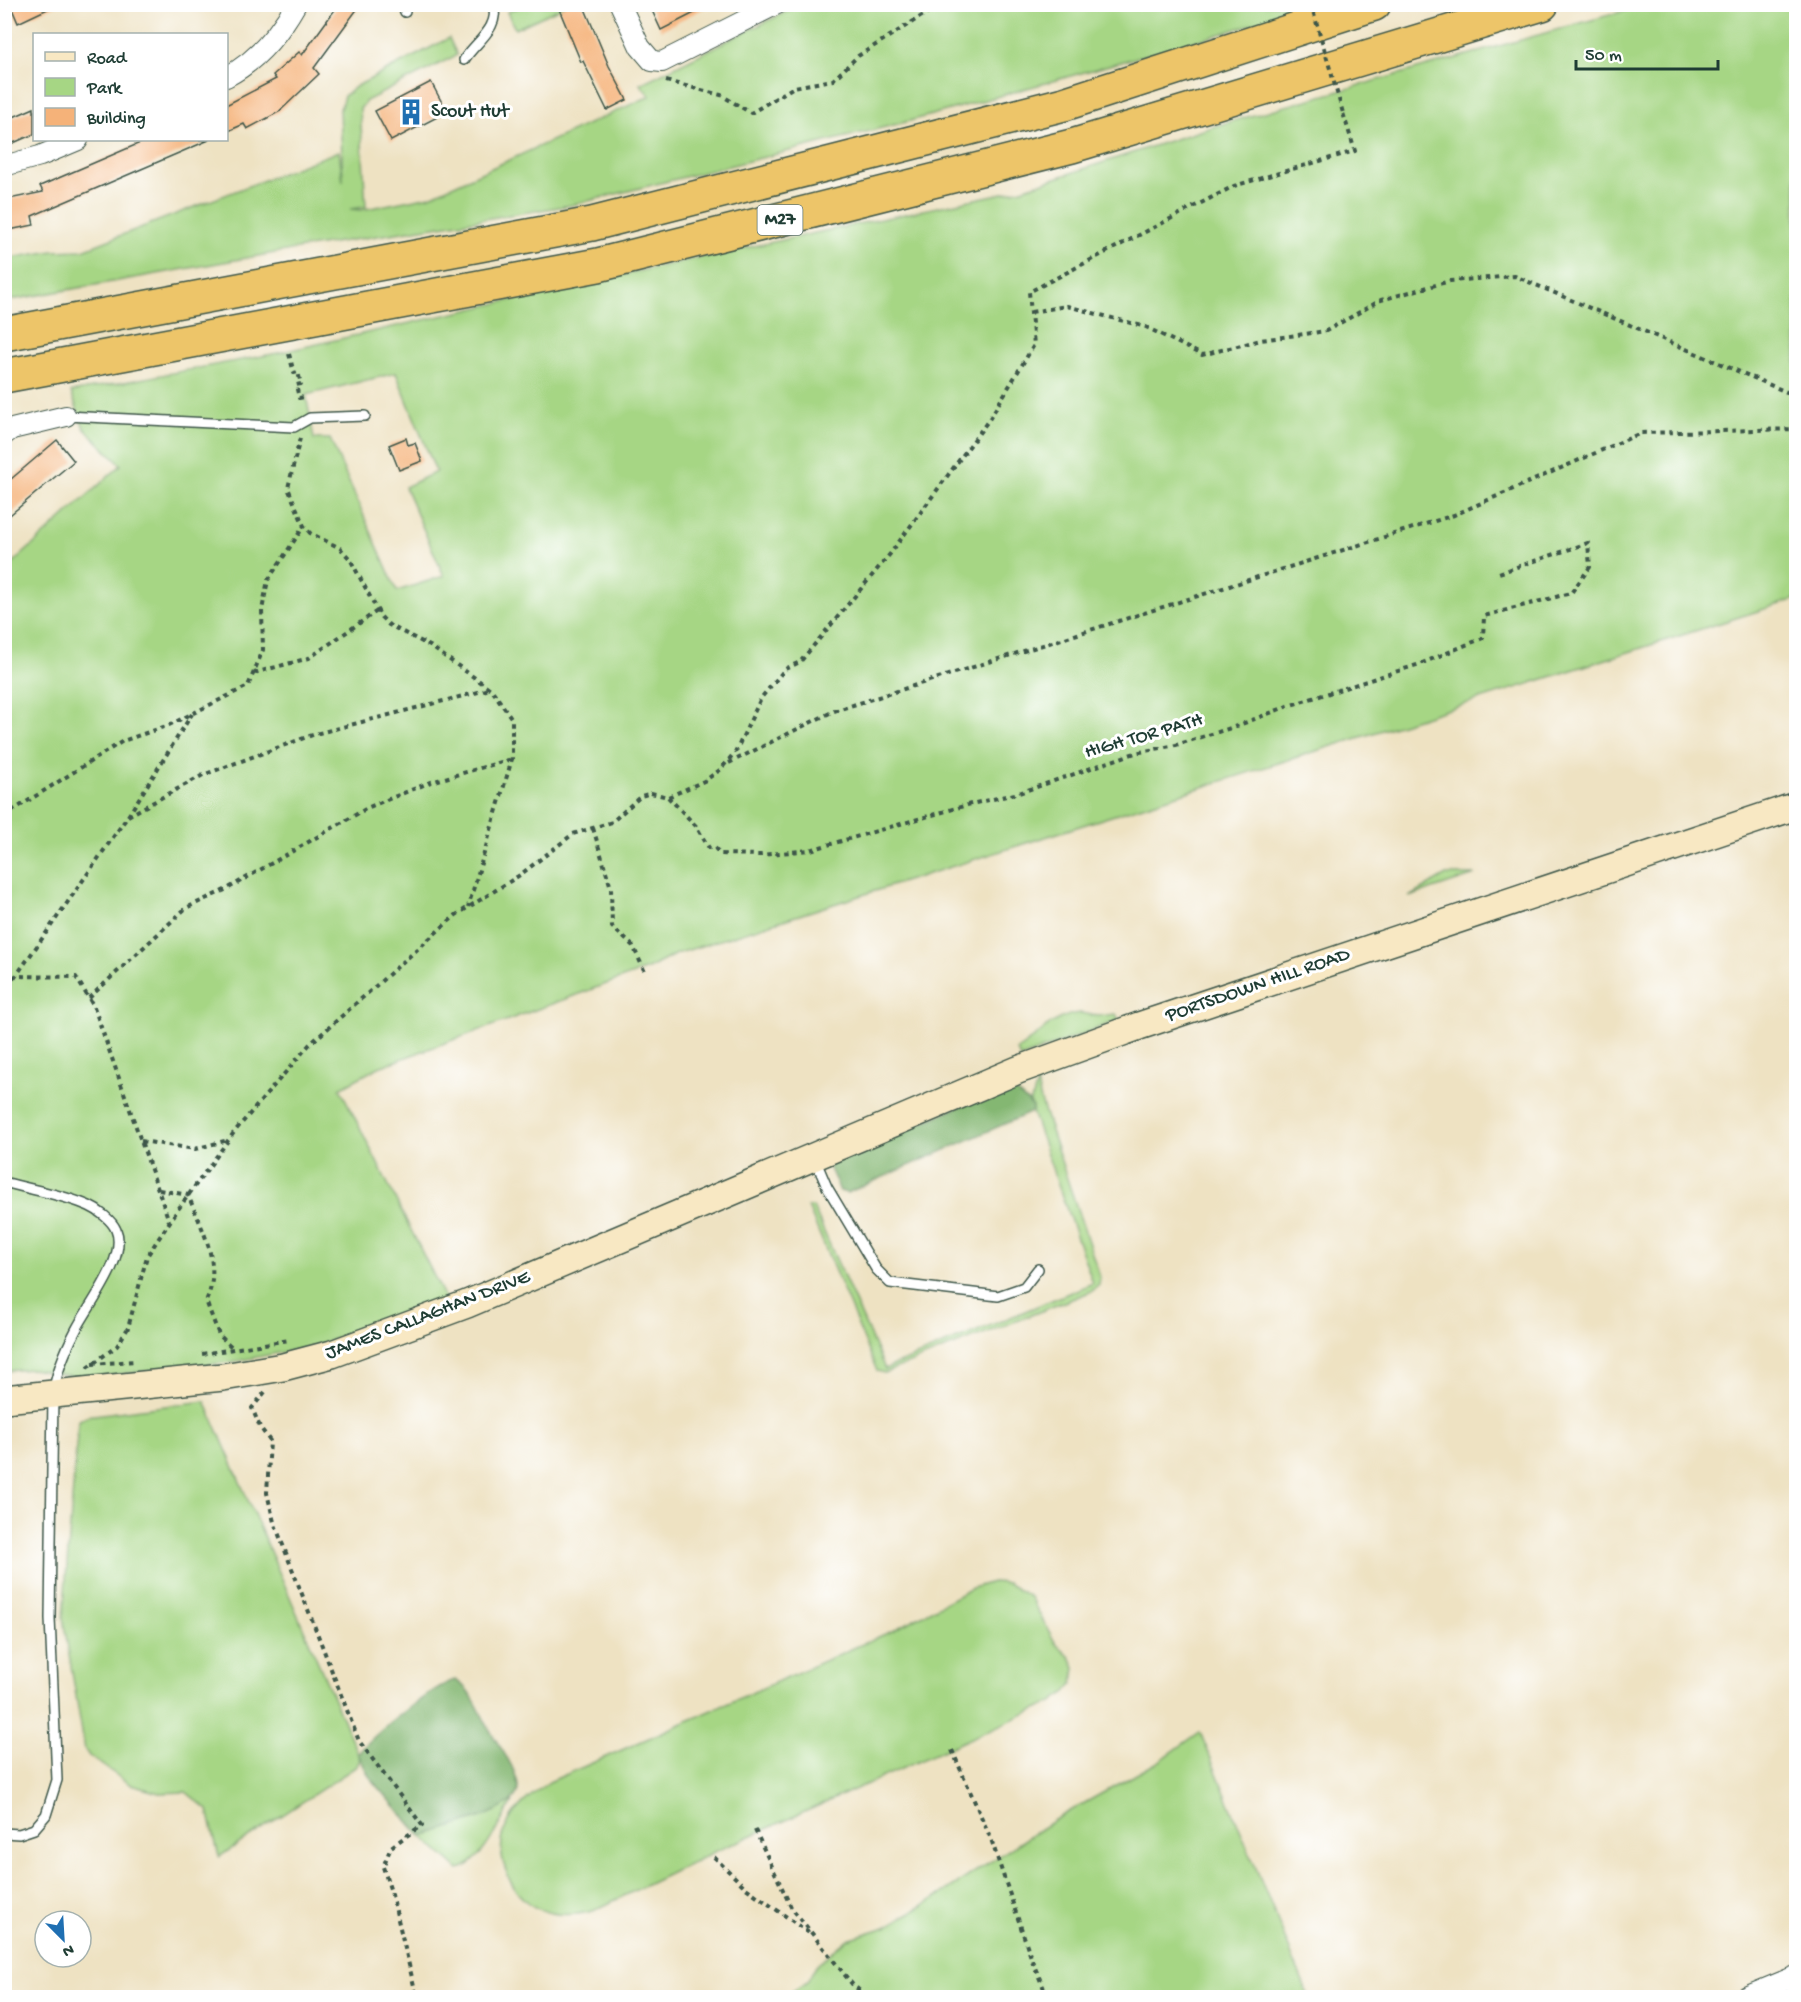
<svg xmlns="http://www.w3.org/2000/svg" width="1801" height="2002" viewBox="0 0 1801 2002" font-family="'Gochi Hand',sans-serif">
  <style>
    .green { fill: #a6d684; stroke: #628a5c; stroke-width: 1.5; fill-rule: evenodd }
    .forest { fill: #84b772; stroke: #527a53; stroke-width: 1.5 }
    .building { fill: #f5b279 }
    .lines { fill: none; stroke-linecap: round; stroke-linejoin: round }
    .lane-casing { stroke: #3e5649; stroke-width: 12 }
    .street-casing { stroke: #3e5649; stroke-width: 22 }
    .secondary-casing { stroke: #3e5649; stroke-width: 30 }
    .highway-casing { stroke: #3e5649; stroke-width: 36 }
    .path { stroke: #3e5649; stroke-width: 4; stroke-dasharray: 4.5 4.5; stroke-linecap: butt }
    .lane { stroke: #fff; stroke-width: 9 }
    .street { stroke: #fff; stroke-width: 20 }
    .secondary { stroke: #f8e8c3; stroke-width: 27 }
    .highway { stroke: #edc569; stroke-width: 33 }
    .path-bridge { stroke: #3e5649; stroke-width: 4; stroke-dasharray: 4.5 4.5; stroke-linecap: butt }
    .labels { text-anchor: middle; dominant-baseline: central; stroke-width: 6; stroke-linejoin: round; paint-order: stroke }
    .shield { fill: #fff; stroke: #627771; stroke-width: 1.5 }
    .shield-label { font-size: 18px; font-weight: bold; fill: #1f3d34 }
    .poi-label { font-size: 20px; fill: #1f3d34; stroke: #fff; text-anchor: start }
    .street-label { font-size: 20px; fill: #1f3d34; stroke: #fff }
  </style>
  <rect width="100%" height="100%" fill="#fff"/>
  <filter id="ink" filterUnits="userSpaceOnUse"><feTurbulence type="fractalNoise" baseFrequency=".0167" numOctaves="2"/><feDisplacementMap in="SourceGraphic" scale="12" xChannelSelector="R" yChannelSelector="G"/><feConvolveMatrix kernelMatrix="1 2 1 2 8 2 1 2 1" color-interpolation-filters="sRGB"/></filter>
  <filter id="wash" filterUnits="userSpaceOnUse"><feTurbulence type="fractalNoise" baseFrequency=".008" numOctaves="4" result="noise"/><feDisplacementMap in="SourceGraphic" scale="24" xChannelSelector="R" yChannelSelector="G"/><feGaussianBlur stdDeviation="1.35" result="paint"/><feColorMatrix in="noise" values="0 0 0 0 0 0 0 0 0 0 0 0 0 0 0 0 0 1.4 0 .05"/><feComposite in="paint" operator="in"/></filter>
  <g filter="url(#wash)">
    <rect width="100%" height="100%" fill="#eee2c2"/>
    <g class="green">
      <polygon points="802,4 1314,5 1210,37 910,121 572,205 308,247 5,301 5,259 53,251 83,250 339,151 343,182 340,109 344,96 357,86 449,38 457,55 366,101 360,109 366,207 350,209 361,210 430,196 650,96 640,84"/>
      <polygon points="524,5 567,5 515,29 507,12"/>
      <path d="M1645,5H1796V599L676,954L650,968L379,1067L340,1088L446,1300L315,1346L232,1362L82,1378L32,1369L5,1371L4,571L121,465L84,428L71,392L278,353L684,261L1022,189L1215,126ZM396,373L436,472L405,487L444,576L397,591L330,439H314L306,395Z"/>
      <polygon points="1446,875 1475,875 1409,897"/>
      <path d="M1081,1013L1098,1016L1116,1014L1119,1020L1020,1058L1017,1050C1040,1035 1053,1015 1081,1013Z"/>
      <polygon points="1037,1083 1041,1101 1100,1277 1099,1285 1092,1291 884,1373 877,1371 808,1207 813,1207 885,1369 1093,1283 1032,1112 1033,1107 1029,1102 1033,1097"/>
      <polygon points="205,1401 360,1759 357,1766 219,1857 208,1810 186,1792 159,1793 131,1785 89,1756 85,1750 63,1618 78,1421 86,1416"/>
      <path d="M992,1582L1007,1583L1030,1597L1056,1644L1070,1657L1075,1667L1073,1684L1066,1692L1052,1702L712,1853L593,1911C553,1921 518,1910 505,1868C501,1856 500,1844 504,1832C511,1810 531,1795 549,1782L892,1631L972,1588Z"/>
      <polygon points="1200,1732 1309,1997 818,1998 813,1994 804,1997 782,1998 807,1982 816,1965 848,1939 886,1927 929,1902 1056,1819 1158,1762"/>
      <path d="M513,1801C498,1824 486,1859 459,1870L419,1834C431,1836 439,1828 450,1825C473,1818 492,1814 513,1801Z"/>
    </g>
    <g class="forest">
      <polygon points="1017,1083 1014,1090 1033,1107 1032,1112 847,1193 840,1191 827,1162"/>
      <path d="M455,1680C473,1689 481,1716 491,1732C500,1748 516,1767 518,1786C521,1813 447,1826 426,1835L419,1834L369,1776L358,1754C371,1736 433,1686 455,1680Z"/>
    </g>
    <g id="blocks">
      <g class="building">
        <polygon points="10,4 58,4 18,23"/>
        <polygon points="339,4 361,4 314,68 319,74 279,112 247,129 244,124 226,132 226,105 276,79 273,75 299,52 302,55"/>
        <polygon points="568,4 583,4 609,66 627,100 607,110 583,61 581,62 559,9"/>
        <polygon points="649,4 712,4 661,30"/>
        <polygon points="431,82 447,112 391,141 375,111"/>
        <polygon points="34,108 34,134 4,147 4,121"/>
        <polygon points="147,140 209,140 32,216 34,225 4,231 4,200 43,192 40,186"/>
        <polygon points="406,438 408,445 415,443 422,461 399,470 389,445"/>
        <polygon points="57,440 74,461 4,520 4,485"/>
      </g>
    </g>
  </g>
  <g filter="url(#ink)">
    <use href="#blocks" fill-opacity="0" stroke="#3e5649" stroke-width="1.5"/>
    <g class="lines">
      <g class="lane-casing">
        <g id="lane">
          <polyline points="402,4 405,12"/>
          <path d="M464,60C475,42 501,28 493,4"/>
          <polyline points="66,416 294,427 310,418 365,416"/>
          <polyline points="815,1159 827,1187 876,1269 890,1283 998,1296 1024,1287 1038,1269"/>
          <path d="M4,1182C31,1190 63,1194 89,1206C98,1210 112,1220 116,1230C128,1257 88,1306 76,1330C66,1349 56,1373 53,1395L50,1618L57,1780L46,1815L34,1829L19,1834L4,1833"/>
        </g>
      </g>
      <g class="street-casing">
        <g id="street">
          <polyline points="620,4 640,47 652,61 662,62 777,4"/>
          <path d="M226,77C257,61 279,34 296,4"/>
          <polyline points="4,166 40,156 78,140"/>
          <polyline points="4,435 12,429 66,416"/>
          <polyline points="1743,1998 1796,1976"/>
        </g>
      </g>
      <g class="secondary-casing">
        <polyline id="secondary" points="4,1399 223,1377 283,1367 332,1354 467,1304 1018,1070 1139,1026 1796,806"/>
      </g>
      <g class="highway-casing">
        <g id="highway">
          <polyline points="4,334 592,224 1064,104 1374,4"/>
          <polyline points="4,376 598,265 1072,146 1542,4"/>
        </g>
      </g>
      <g class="path">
        <polyline points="666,81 721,95 751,113 794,87 833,80 858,56 941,4"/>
        <polyline points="1031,312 1067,306 1146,327 1202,355 1261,340 1326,331 1381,300 1450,281 1515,276 1796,396"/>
        <polyline points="289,354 294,373 298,372 301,384 296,385 299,398 304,397"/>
        <polyline points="300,438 288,488 304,526 310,533 340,548 350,559 381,617 389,625 430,646 492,690 512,719 512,759 468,907"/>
        <polyline points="254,673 309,658 377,611"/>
        <polyline points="729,763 834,711 1454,515 1641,433 1796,429"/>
        <polyline points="668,797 696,826 709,848 715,848 720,854 761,855 810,850 967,805 1019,793 1135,753 1176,745 1234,727 1288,706 1420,664 1483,638 1484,616 1571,593 1590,567 1588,543 1499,573"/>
        <polyline points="4,816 123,741 169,725 248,686 263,650 262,610 268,580 304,526"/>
        <polyline points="128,816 203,775 315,734 490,689"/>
        <polyline points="593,828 611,888 612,927 633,946 644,970"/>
        <polyline points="4,981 16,976 76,977 94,1007 169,1221"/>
        <polyline points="4,993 128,816 192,714"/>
        <polyline points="89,998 186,908 227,889 369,807 431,782 512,759"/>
        <polyline points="141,1141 195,1149 228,1140"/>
        <path d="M159,1190L188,1195C202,1229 223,1265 206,1301L219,1335L234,1349"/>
        <polyline points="202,1354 289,1340"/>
        <polyline points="92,1364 135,1361"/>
        <polyline points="87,1368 117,1346 128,1328 147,1256 179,1208 235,1131 309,1045 456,915 520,875 573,834 612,822 641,796 651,793 668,797 704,781 720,770 736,751 761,698 785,669 800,662 890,554 990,418 1034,345 1029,292 1234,186 1355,151 1343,113"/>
        <polyline points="265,1392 252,1408 260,1427 270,1441 267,1493 274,1522 359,1741 422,1825 391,1847 383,1867 392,1895 417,1998"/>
        <polyline points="952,1750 991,1839 1033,1963 1048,1998"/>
        <polyline points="755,1830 791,1907 852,1984 868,1998"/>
        <polyline points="714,1857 746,1888 812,1935"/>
      </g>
      <use href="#lane" class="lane"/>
      <use href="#street" class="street"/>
      <use href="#secondary" class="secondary"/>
      <use href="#highway" class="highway"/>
      <polyline class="path-bridge" points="1311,4 1343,113"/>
    </g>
  </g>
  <defs>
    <g id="building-bare" transform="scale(2.07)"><path d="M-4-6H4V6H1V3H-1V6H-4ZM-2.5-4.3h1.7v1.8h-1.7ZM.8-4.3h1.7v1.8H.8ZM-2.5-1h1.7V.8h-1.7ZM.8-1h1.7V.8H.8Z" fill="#1f6fb2" stroke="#fff" stroke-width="2.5" paint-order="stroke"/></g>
  </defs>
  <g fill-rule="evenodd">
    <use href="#building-bare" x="411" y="112"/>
  </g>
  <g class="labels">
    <rect class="shield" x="757.5" y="205" width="45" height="30" rx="4.5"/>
    <g class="shield-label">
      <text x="780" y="220">M27</text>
    </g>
    <g class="poi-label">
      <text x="431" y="112">Scout Hut</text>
    </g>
    <g class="street-label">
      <text transform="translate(1144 737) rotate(-16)">HIGH TOR PATH</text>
      <text transform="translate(1258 986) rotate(-19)">PORTSDOWN HILL ROAD</text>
      <text transform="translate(428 1316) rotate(-21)">JAMES CALLAGHAN DRIVE</text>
    </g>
  </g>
  <rect width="1801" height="2002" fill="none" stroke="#fff" stroke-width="24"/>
  <rect x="33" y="33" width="195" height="108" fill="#ffffff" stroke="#a5b1ae" stroke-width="1.5"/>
  <rect x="45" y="52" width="30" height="9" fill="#f8e8c3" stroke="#a5b1ae" stroke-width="1.5"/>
  <text x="87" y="63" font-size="18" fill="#1f3d34">Road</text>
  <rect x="45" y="78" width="30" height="18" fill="#a6d684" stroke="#a5b1ae" stroke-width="1.5"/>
  <text x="87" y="93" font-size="18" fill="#1f3d34">Park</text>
  <rect x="45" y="108" width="30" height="18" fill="#f5b279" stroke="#a5b1ae" stroke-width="1.5"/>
  <text x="87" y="123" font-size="18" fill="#1f3d34">Building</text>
  <g transform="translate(63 1939) rotate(156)"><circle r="28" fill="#ffffff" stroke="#a5b1ae" stroke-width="1.5"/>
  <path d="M0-4.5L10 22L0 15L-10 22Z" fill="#1f6fb2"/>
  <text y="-9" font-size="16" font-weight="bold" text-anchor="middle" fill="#1f3d34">N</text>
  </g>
  <path d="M1576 60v9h142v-9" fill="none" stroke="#1f3d34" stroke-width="3"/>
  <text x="1585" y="60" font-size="18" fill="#1f3d34" stroke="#ffffff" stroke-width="4.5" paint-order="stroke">50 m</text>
</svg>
